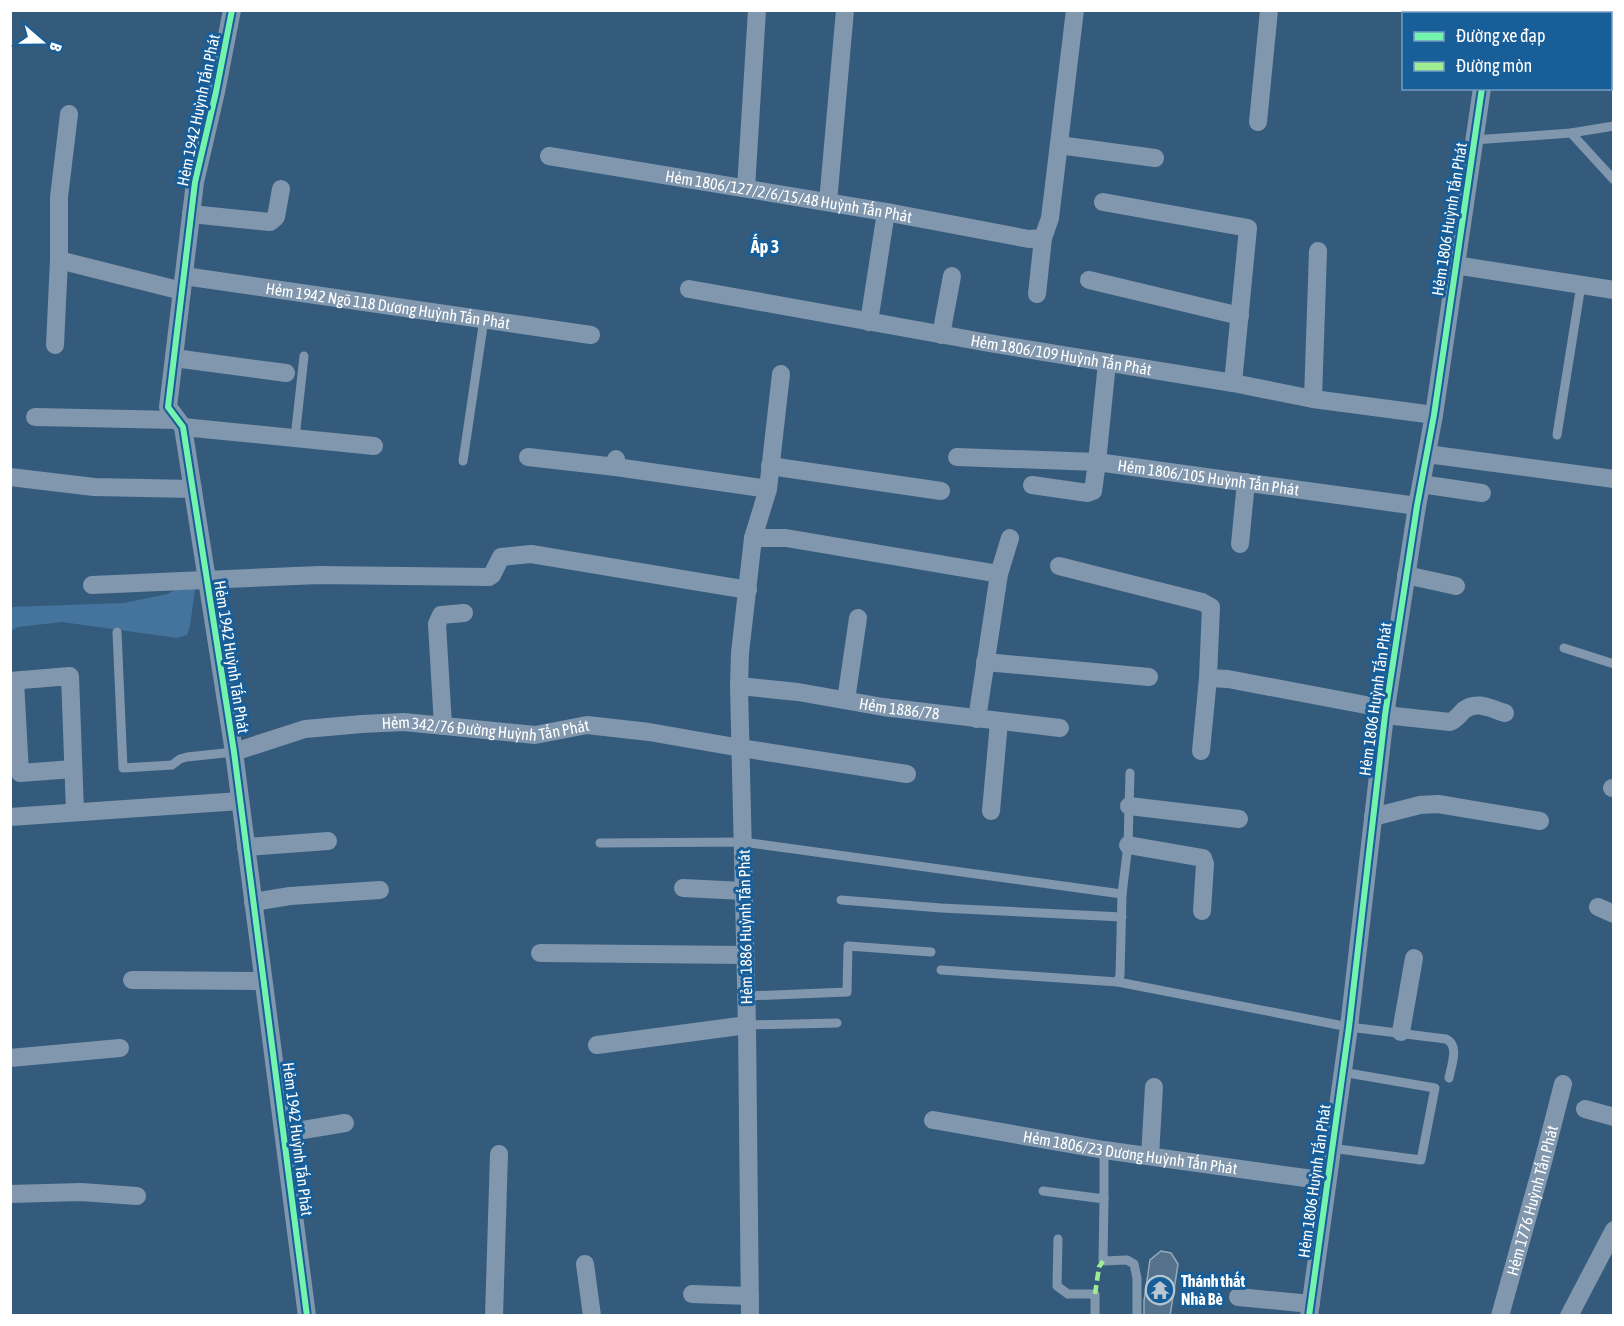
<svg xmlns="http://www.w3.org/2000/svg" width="1624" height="1326" viewBox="0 0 1624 1326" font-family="'Asap Condensed',sans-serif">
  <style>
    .water { fill: #44749d }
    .building { fill: #54728c; stroke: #94a9bb; stroke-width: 1.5 }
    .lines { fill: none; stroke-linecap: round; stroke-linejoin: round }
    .service { stroke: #8097ae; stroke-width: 9 }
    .minor { stroke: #8097ae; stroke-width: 18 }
    .quiet { stroke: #9fed91; stroke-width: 4.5; stroke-dasharray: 9 4.5; stroke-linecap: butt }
    .cycleway-casing { stroke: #185e99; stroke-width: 10 }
    .cycleway { stroke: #73f3ae; stroke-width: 6 }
    .labels { text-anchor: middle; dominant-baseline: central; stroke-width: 6; stroke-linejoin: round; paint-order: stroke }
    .street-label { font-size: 16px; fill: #fff; stroke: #185e99 }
    .poi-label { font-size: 16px; font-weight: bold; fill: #fff; stroke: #185e99; text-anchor: start }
    .neighbourhood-label { font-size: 18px; font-weight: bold; fill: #fff; stroke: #185e99 }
  </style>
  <rect width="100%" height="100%" fill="#355b7c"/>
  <polygon class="water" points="182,586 195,589 190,626 187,635 177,638 62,622 18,627 11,631 10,607 124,603 168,594"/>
  <polygon class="building" points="1161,1251 1171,1253 1178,1264 1170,1316 1144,1316 1144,1301 1150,1260"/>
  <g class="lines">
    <g class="service">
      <polyline points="1571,133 1614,180"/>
      <polyline points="1474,140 1571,133 1614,126"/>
      <polyline points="1557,435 1581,285"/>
      <polyline points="295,438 304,356"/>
      <polyline points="463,461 484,319"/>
      <polyline points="117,632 123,768 172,765 180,759 187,757 234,752"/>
      <polyline points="1564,648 1614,664"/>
      <polyline points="600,843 743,842 1122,894"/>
      <polyline points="841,900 941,908 1122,917"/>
      <polyline points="941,970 1118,982 1120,975 1122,894 1128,845 1130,773"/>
      <path d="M1118,982L1349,1027L1446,1039C1460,1045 1451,1066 1449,1078"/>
      <polyline points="747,996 847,992 848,946 931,952"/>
      <polyline points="747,1025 837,1023"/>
      <polyline points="1331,1148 1421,1160 1435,1088 1342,1072"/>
      <polyline points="1043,1191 1104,1199 1104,1150"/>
      <polyline points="1104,1199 1103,1261 1127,1260 1134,1264 1137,1278 1137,1316"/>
      <polyline points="1058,1239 1057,1286 1068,1294 1095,1294 1095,1316"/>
    </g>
    <g class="minor">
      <polyline points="232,10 216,92 195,182 168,407 183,427 234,752 307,1316"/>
      <polyline points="1493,14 1494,10"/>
      <polyline points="69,114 59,197 59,260 182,291"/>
      <polyline points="1258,122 1269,10"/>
      <polyline points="1059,145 1155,158"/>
      <path id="s1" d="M549,156L886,212L1029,239L1043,238L1050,218L1075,10"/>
      <polyline points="746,188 757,10"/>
      <polyline points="828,202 845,10"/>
      <polyline points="1103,202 1248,228 1233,383"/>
      <polyline points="191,214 270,222 276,217 281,189"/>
      <polyline points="1455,265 1614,290"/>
      <path id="s2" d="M184,276L591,335"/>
      <polyline points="1089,280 1240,316"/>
      <path id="s3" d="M689,289L989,343L1233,383L1313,399L1434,415"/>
      <polyline points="1037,294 1043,238"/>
      <polyline points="869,322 886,212"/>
      <polyline points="941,335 952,276"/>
      <polyline points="55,345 59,260"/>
      <polyline points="174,358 286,373"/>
      <path id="s4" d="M1107,363L1097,462L1417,506"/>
      <polyline points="1313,399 1318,251"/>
      <polyline points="35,417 177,420"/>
      <polyline points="183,427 374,446"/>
      <polyline points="1427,454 1614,479"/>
      <polyline points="528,457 616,467"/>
      <polyline points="957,457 1097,462 1093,491 1088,493 1032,485"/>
      <polyline points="616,459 616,467 768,489"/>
      <polyline points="770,466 941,491"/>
      <polyline points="10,477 94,487 193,489"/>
      <polyline points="1421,484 1482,493"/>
      <polyline points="753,538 786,538 999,574"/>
      <polyline points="1240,544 1246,482"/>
      <polyline points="1059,566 1202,602 1211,607 1208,678 1201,751"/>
      <polyline points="1406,575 1456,586"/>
      <polyline points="92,585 319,575 489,577 492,575 501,557 531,554 748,590"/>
      <polyline points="985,662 1149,677"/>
      <polyline points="1208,678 1228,679 1387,709"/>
      <polyline points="10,681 70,676 75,811"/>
      <polyline points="15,681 20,773 73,769"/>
      <path id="s5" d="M739,686L798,692L883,707L1060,728"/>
      <polyline points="846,700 858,618"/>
      <path d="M1385,715L1450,722C1456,720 1459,715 1464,710C1477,700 1491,709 1505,713"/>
      <polyline points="977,719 999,574 1010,538"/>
      <polyline points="443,726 437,624 441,615 464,613"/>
      <path id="s6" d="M234,752L305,729L362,724L404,722L535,735L587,725L649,732L741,748L907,774"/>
      <polyline points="1612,788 1614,788"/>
      <polyline points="1129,806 1239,819"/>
      <polyline points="991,811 999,722"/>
      <polyline points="10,817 240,801"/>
      <polyline points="1373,817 1420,805 1438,804 1540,821"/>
      <polyline points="1128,845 1203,858 1205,864 1202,911"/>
      <polyline points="246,847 328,841"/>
      <polyline points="683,888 744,891"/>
      <polyline points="253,902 290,896 380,890"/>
      <polyline points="1598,907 1614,914"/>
      <polyline points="540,953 745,955"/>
      <polyline points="132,980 263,981"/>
      <polyline points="1401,1032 1414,958"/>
      <polyline points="597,1045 747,1025"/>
      <polyline points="10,1058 120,1048"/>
      <polyline points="1585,1109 1614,1117"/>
      <path id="s7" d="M933,1120L1104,1150L1327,1181"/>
      <polyline points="285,1133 345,1123"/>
      <polyline points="1150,1156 1154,1087"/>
      <polyline points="10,1194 81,1192 137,1196"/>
      <polyline points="585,1264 592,1316"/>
      <polyline points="692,1294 750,1296"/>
      <polyline points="1238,1297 1311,1304"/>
      <polyline points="494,1316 499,1154"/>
      <polyline points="750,1316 747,1025 739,686 740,653 753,538 768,489 781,374"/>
      <polyline points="1309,1316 1349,1027 1385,715 1417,506 1434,415 1482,88"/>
      <path id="s8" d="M1500,1316L1544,1158L1563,1084"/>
      <polyline points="1569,1316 1614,1230"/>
    </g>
    <polyline class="quiet" points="1095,1294 1099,1267 1103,1261"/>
    <g class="cycleway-casing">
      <g id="cycleway">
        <polyline points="232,10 216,92 195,182 168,407 183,427 234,752 307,1316"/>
        <polyline points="1309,1316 1349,1027 1385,715 1417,506 1434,415 1482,88"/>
      </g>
    </g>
    <use href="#cycleway" class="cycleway"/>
  </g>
  <defs>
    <g id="temple-ring" transform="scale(1.5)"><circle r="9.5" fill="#185e99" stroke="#b8c6d1" stroke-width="1.5"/><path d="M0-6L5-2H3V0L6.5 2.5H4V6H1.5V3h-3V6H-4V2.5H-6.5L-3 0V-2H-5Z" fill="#b8c6d1"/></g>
  </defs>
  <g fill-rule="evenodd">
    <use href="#temple-ring" x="1160" y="1290"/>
  </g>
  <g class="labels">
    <g class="street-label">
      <text transform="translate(198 110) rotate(-78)">Hẻm 1942 Huỳnh Tấn Phát</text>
      <text stroke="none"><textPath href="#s1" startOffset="243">Hẻm 1806/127/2/6/15/48 Huỳnh Tấn Phát</textPath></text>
      <text transform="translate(1449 219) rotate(-81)">Hẻm 1806 Huỳnh Tấn Phát</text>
      <text stroke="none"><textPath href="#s2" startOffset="206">Hẻm 1942 Ngõ 118 Dương Huỳnh Tấn Phát</textPath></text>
      <text stroke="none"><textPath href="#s3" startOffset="378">Hẻm 1806/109 Huỳnh Tấn Phát</textPath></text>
      <text stroke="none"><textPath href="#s4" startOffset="212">Hẻm 1806/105 Huỳnh Tấn Phát</textPath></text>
      <text transform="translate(232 657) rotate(81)">Hẻm 1942 Huỳnh Tấn Phát</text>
      <text transform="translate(1375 699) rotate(-82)">Hẻm 1806 Huỳnh Tấn Phát</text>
      <text stroke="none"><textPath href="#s5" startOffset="162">Hẻm 1886/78</textPath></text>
      <text stroke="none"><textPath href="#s6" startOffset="256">Hẻm 342/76 Đường Huỳnh Tấn Phát</textPath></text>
      <text transform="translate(745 927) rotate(-91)">Hẻm 1886 Huỳnh Tấn Phát</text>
      <text transform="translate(298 1139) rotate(83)">Hẻm 1942 Huỳnh Tấn Phát</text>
      <text stroke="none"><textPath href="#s7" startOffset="200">Hẻm 1806/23 Dương Huỳnh Tấn Phát</textPath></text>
      <text transform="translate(1314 1181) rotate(-82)">Hẻm 1806 Huỳnh Tấn Phát</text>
      <text stroke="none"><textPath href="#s8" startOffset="120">Hẻm 1776 Huỳnh Tấn Phát</textPath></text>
    </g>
    <g class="poi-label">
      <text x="1181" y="1281">Thánh thất<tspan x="1181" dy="18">Nhà Bè</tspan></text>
    </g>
    <g class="neighbourhood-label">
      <text x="765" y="246">Ấp 3</text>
    </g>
  </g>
  <rect width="1624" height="1326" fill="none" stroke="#ffffff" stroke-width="24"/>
  <rect x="1402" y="12" width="210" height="78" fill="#185e99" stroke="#749ec2" stroke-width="1.5"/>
  <rect x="1414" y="32" width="30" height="9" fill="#73f3ae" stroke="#749ec2" stroke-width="1.5"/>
  <text x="1456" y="42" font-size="18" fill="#ffffff">Đường xe đạp</text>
  <rect x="1414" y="62" width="30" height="9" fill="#9fed91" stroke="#749ec2" stroke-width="1.5"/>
  <text x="1456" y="72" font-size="18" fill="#ffffff">Đường mòn</text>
  <g transform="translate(42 42) rotate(110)" stroke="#185e99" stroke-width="4.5" paint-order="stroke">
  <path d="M0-4.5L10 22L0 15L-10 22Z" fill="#ffffff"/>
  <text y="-9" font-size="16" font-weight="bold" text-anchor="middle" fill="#ffffff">B</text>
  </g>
</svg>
